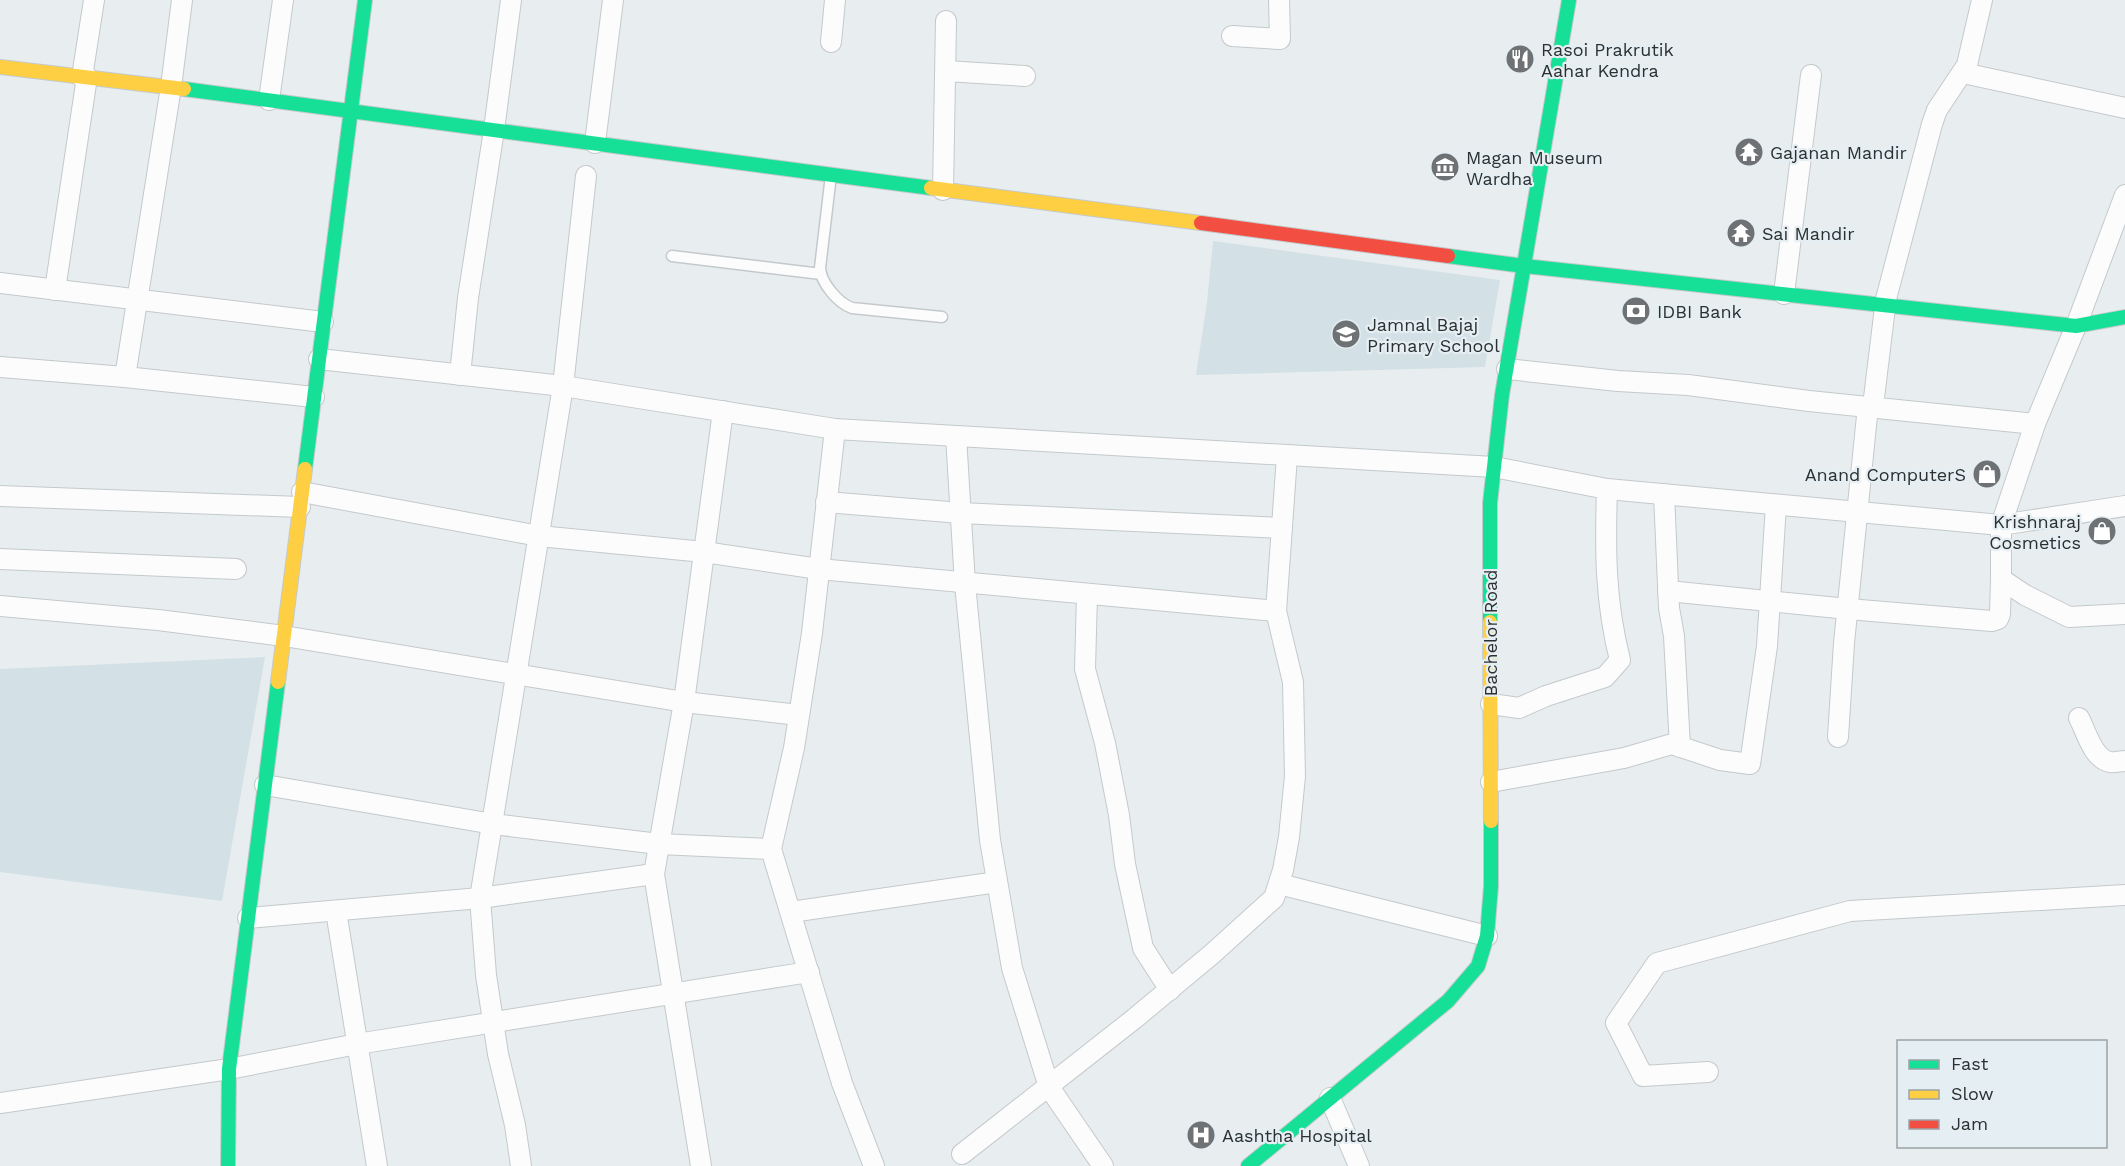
<svg xmlns="http://www.w3.org/2000/svg" width="2125" height="1166" viewBox="0 0 2125 1166" font-family="'Work Sans',sans-serif">
  <style>
    .built { fill: #d3e0e5 }
    .lines { fill: none; stroke-linecap: round; stroke-linejoin: round }
    .lane-casing { stroke: #c4c9cb; stroke-width: 13 }
    .street-casing { stroke: #c4c9cb; stroke-width: 22 }
    .fast-casing { stroke: #c4c9cb; stroke-width: 16 }
    .slow-casing { stroke: #c4c9cb; stroke-width: 16 }
    .jam-casing { stroke: #c4c9cb; stroke-width: 16 }
    .lane { stroke: #fcfcfd; stroke-width: 10 }
    .street { stroke: #fcfcfd; stroke-width: 20 }
    .fast { stroke: #16e098; stroke-width: 14 }
    .slow { stroke: #ffcf43; stroke-width: 14 }
    .jam { stroke: #f24e42; stroke-width: 14 }
    .labels { text-anchor: middle; dominant-baseline: central; stroke-width: 4.5; stroke-linejoin: round; paint-order: stroke }
    .poi-label { font-size: 18px; fill: #2c3031; stroke: #e5eff3; text-anchor: start }
    .street-label { font-size: 18px; fill: #2c3031; stroke: #e5eff3 }
  </style>
  <rect width="100%" height="100%" fill="#e8eef0"/>
  <g class="built">
    <polygon points="1213,241 1500,280 1485,367 1196,375 1207,302"/>
    <polygon points="265,657 222,901 0,872 0,669"/>
  </g>
  <g class="lines">
    <g class="lane-casing">
      <g id="lane">
        <path d="M831,175L820,268C821,283 838,303 852,308L942,317"/>
        <polyline points="672,256 821,274"/>
      </g>
    </g>
    <g class="street-casing">
      <g id="street">
        <polyline points="1232,36 1280,39 1279,0"/>
        <polyline points="831,42 835,0"/>
        <polyline points="946,71 1025,76"/>
        <polyline points="1963,73 2125,108"/>
        <polyline points="82,77 94,0"/>
        <polyline points="269,100 283,0"/>
        <polyline points="595,143 613,0"/>
        <polyline points="943,190 946,21"/>
        <polyline points="2125,195 2076,326 2035,424 2001,525 2001,579 2025,595 2069,617 2125,614"/>
        <polyline points="0,283 323,322"/>
        <polyline points="55,290 87,77"/>
        <polyline points="1784,294 1811,75"/>
        <polyline points="319,359 563,386 835,429 1494,467 1607,489 2001,525 2125,506"/>
        <polyline points="0,367 125,377 314,397"/>
        <polyline points="1507,369 1618,381 1688,385 1809,401 2035,424"/>
        <polyline points="460,375 468,298 494,130 511,0"/>
        <polyline points="125,377 171,87 182,0"/>
        <polyline points="1873,406 1886,299 1932,124 1937,110 1967,65 1982,0"/>
        <polyline points="835,429 812,633 794,748 771,849 842,1083 874,1166"/>
        <polyline points="956,436 965,584 990,840 1012,968 1049,1087 1103,1166"/>
        <polyline points="302,492 539,536 704,552 819,569 1276,611"/>
        <polyline points="1664,494 1669,608 1674,636 1680,747"/>
        <polyline points="0,496 300,507"/>
        <polyline points="826,502 961,513 1282,528"/>
        <polyline points="0,559 236,569"/>
        <polyline points="1668,591 1848,609 1992,621 1998,619 2000,614 2001,579"/>
        <polyline points="1087,595 1085,669 1105,743 1119,815 1125,864 1143,948 1170,990"/>
        <polyline points="0,606 158,620 284,636 684,702 799,715"/>
        <path d="M1491,704L1519,708L1546,696L1605,677L1620,660C1605,601 1605,549 1607,489"/>
        <path d="M2079,718C2086,731 2093,759 2110,762C2114,763 2120,761 2125,761"/>
        <polyline points="1838,737 1844,643 1868,406"/>
        <polyline points="1491,782 1624,758 1672,744 1720,760 1750,764 1767,646 1776,505"/>
        <polyline points="265,785 493,824 659,844 771,849"/>
        <polyline points="1279,884 1487,936"/>
        <polyline points="336,911 377,1166"/>
        <polyline points="791,912 997,882"/>
        <polyline points="248,918 480,898 654,874"/>
        <polyline points="1708,1072 1643,1076 1616,1023 1657,963 1850,911 2125,895"/>
        <polyline points="1330,1098 1359,1166"/>
        <polyline points="0,1103 229,1069 357,1044 809,972"/>
        <polyline points="962,1154 1134,1019 1212,954 1274,898 1283,870 1289,837 1295,776 1293,682 1276,611 1287,456"/>
        <polyline points="521,1166 515,1125 498,1054 486,975 480,898 563,386 586,176"/>
        <polyline points="701,1166 654,874 684,702 723,411"/>
      </g>
    </g>
    <g class="fast-casing">
      <g id="fast">
        <polyline points="184,89 931,188"/>
        <polyline points="1448,256 1524,266 2076,326 2125,317"/>
        <polyline points="305,469 365,0"/>
        <polyline points="1490,622 1490,503 1502,395 1569,0"/>
        <polyline points="228,1166 229,1069 278,682"/>
        <polyline points="1248,1166 1448,1001 1478,966 1487,936 1491,886 1491,821"/>
      </g>
    </g>
    <g class="slow-casing">
      <g id="slow">
        <polyline points="0,67 184,89"/>
        <polyline points="931,188 1201,223"/>
        <polyline points="1490,622 1491,821"/>
        <polyline points="278,682 305,469"/>
      </g>
    </g>
    <g class="jam-casing">
      <polyline id="jam" points="1201,223 1448,256"/>
    </g>
    <use href="#lane" class="lane"/>
    <use href="#street" class="street"/>
    <use href="#fast" class="fast"/>
    <use href="#slow" class="slow"/>
    <use href="#jam" class="jam"/>
  </g>
  <defs>
    <g id="restaurant-disc" transform="scale(1.5)"><circle r="9.5" fill="#6e7274" stroke="#e5eff3"/><path d="M-5-6h1v4h1v-4h1v4h1v-4h1v5L-1.5 .5V6h-2V.5L-5-1ZM5-6V6H3V1.5H1.5Q1.5-4 5-6Z" fill="#fff"/></g>
    <g id="temple-disc" transform="scale(1.5)"><circle r="9.5" fill="#6e7274" stroke="#e5eff3"/><path d="M0-6L5-2H3V0L6.5 2.5H4V6H1.5V3h-3V6H-4V2.5H-6.5L-3 0V-2H-5Z" fill="#fff"/></g>
    <g id="museum-disc" transform="scale(1.5)"><circle r="9.5" fill="#6e7274" stroke="#e5eff3"/><path d="M0-6L6-3V-2H-6V-3ZM-5-1h2V3h-2ZM-1-1h2V3h-2ZM3-1h2V3H3ZM-6 4H6V6H-6Z" fill="#fff"/></g>
    <g id="bank-disc" transform="scale(1.5)"><circle r="9.5" fill="#6e7274" stroke="#e5eff3"/><path d="M-6-4H6V4H-6ZM0-2.3a2.3 2.3 0 1 0 0 4.6a2.3 2.3 0 1 0 0-4.6Z" fill="#fff"/></g>
    <g id="school-disc" transform="scale(1.5)"><circle r="9.5" fill="#6e7274" stroke="#e5eff3"/><path d="M0-5L7-2L0 1L-7-2ZM-4 1L0 2.5L4 1V4Q0 6-4 4Z" fill="#fff"/></g>
    <g id="shop-disc" transform="scale(1.5)"><circle r="9.5" fill="#6e7274" stroke="#e5eff3"/><path d="M-5-2.5h2.3a2.7 3.5 0 0 1 5.4 0H5L5.5 6h-11ZM-1.5-2.5h3a1.5 2.3 0 0 0-3 0Z" fill="#fff"/></g>
    <g id="hospital-disc" transform="scale(1.5)"><circle r="9.5" fill="#6e7274" stroke="#e5eff3"/><path d="M-5-5h3v3.5h4V-5h3V5h-3V1.5h-4V5h-3Z" fill="#fff"/></g>
  </defs>
  <g fill-rule="evenodd">
    <use href="#restaurant-disc" x="1520" y="59"/>
    <use href="#temple-disc" x="1749" y="152"/>
    <use href="#museum-disc" x="1445" y="167"/>
    <use href="#temple-disc" x="1741" y="233"/>
    <use href="#bank-disc" x="1636" y="311"/>
    <use href="#school-disc" x="1346" y="334"/>
    <use href="#shop-disc" x="1987" y="474"/>
    <use href="#shop-disc" x="2102" y="531"/>
    <use href="#hospital-disc" x="1201" y="1135"/>
  </g>
  <g class="labels">
    <g class="poi-label">
      <text x="1541" y="49">Rasoi Prakrutik<tspan x="1541" dy="21">Aahar Kendra</tspan></text>
      <text x="1770" y="152">Gajanan Mandir</text>
      <text x="1466" y="157">Magan Museum<tspan x="1466" dy="21">Wardha</tspan></text>
      <text x="1762" y="233">Sai Mandir</text>
      <text x="1657" y="311">IDBI Bank</text>
      <text x="1367" y="324">Jamnal Bajaj<tspan x="1367" dy="21">Primary School</tspan></text>
      <text x="1966" y="474" text-anchor="end">Anand ComputerS</text>
      <text x="2081" y="521" text-anchor="end">Krishnaraj<tspan x="2081" dy="21">Cosmetics</tspan></text>
      <text x="1222" y="1135">Aashtha Hospital</text>
    </g>
    <g class="street-label">
      <text transform="translate(1490 633) rotate(-90)">Bachelor Road</text>
    </g>
  </g>
  <rect x="1897" y="1040" width="210" height="108" fill="#e5eff3" stroke="#9ba3a5" stroke-width="1.5"/>
  <rect x="1909" y="1060" width="30" height="9" fill="#16e098" stroke="#9ba3a5" stroke-width="1.5"/>
  <text x="1951" y="1070" font-size="18" fill="#2c3031">Fast</text>
  <rect x="1909" y="1090" width="30" height="9" fill="#ffcf43" stroke="#9ba3a5" stroke-width="1.5"/>
  <text x="1951" y="1100" font-size="18" fill="#2c3031">Slow</text>
  <rect x="1909" y="1120" width="30" height="9" fill="#f24e42" stroke="#9ba3a5" stroke-width="1.5"/>
  <text x="1951" y="1130" font-size="18" fill="#2c3031">Jam</text>
</svg>
